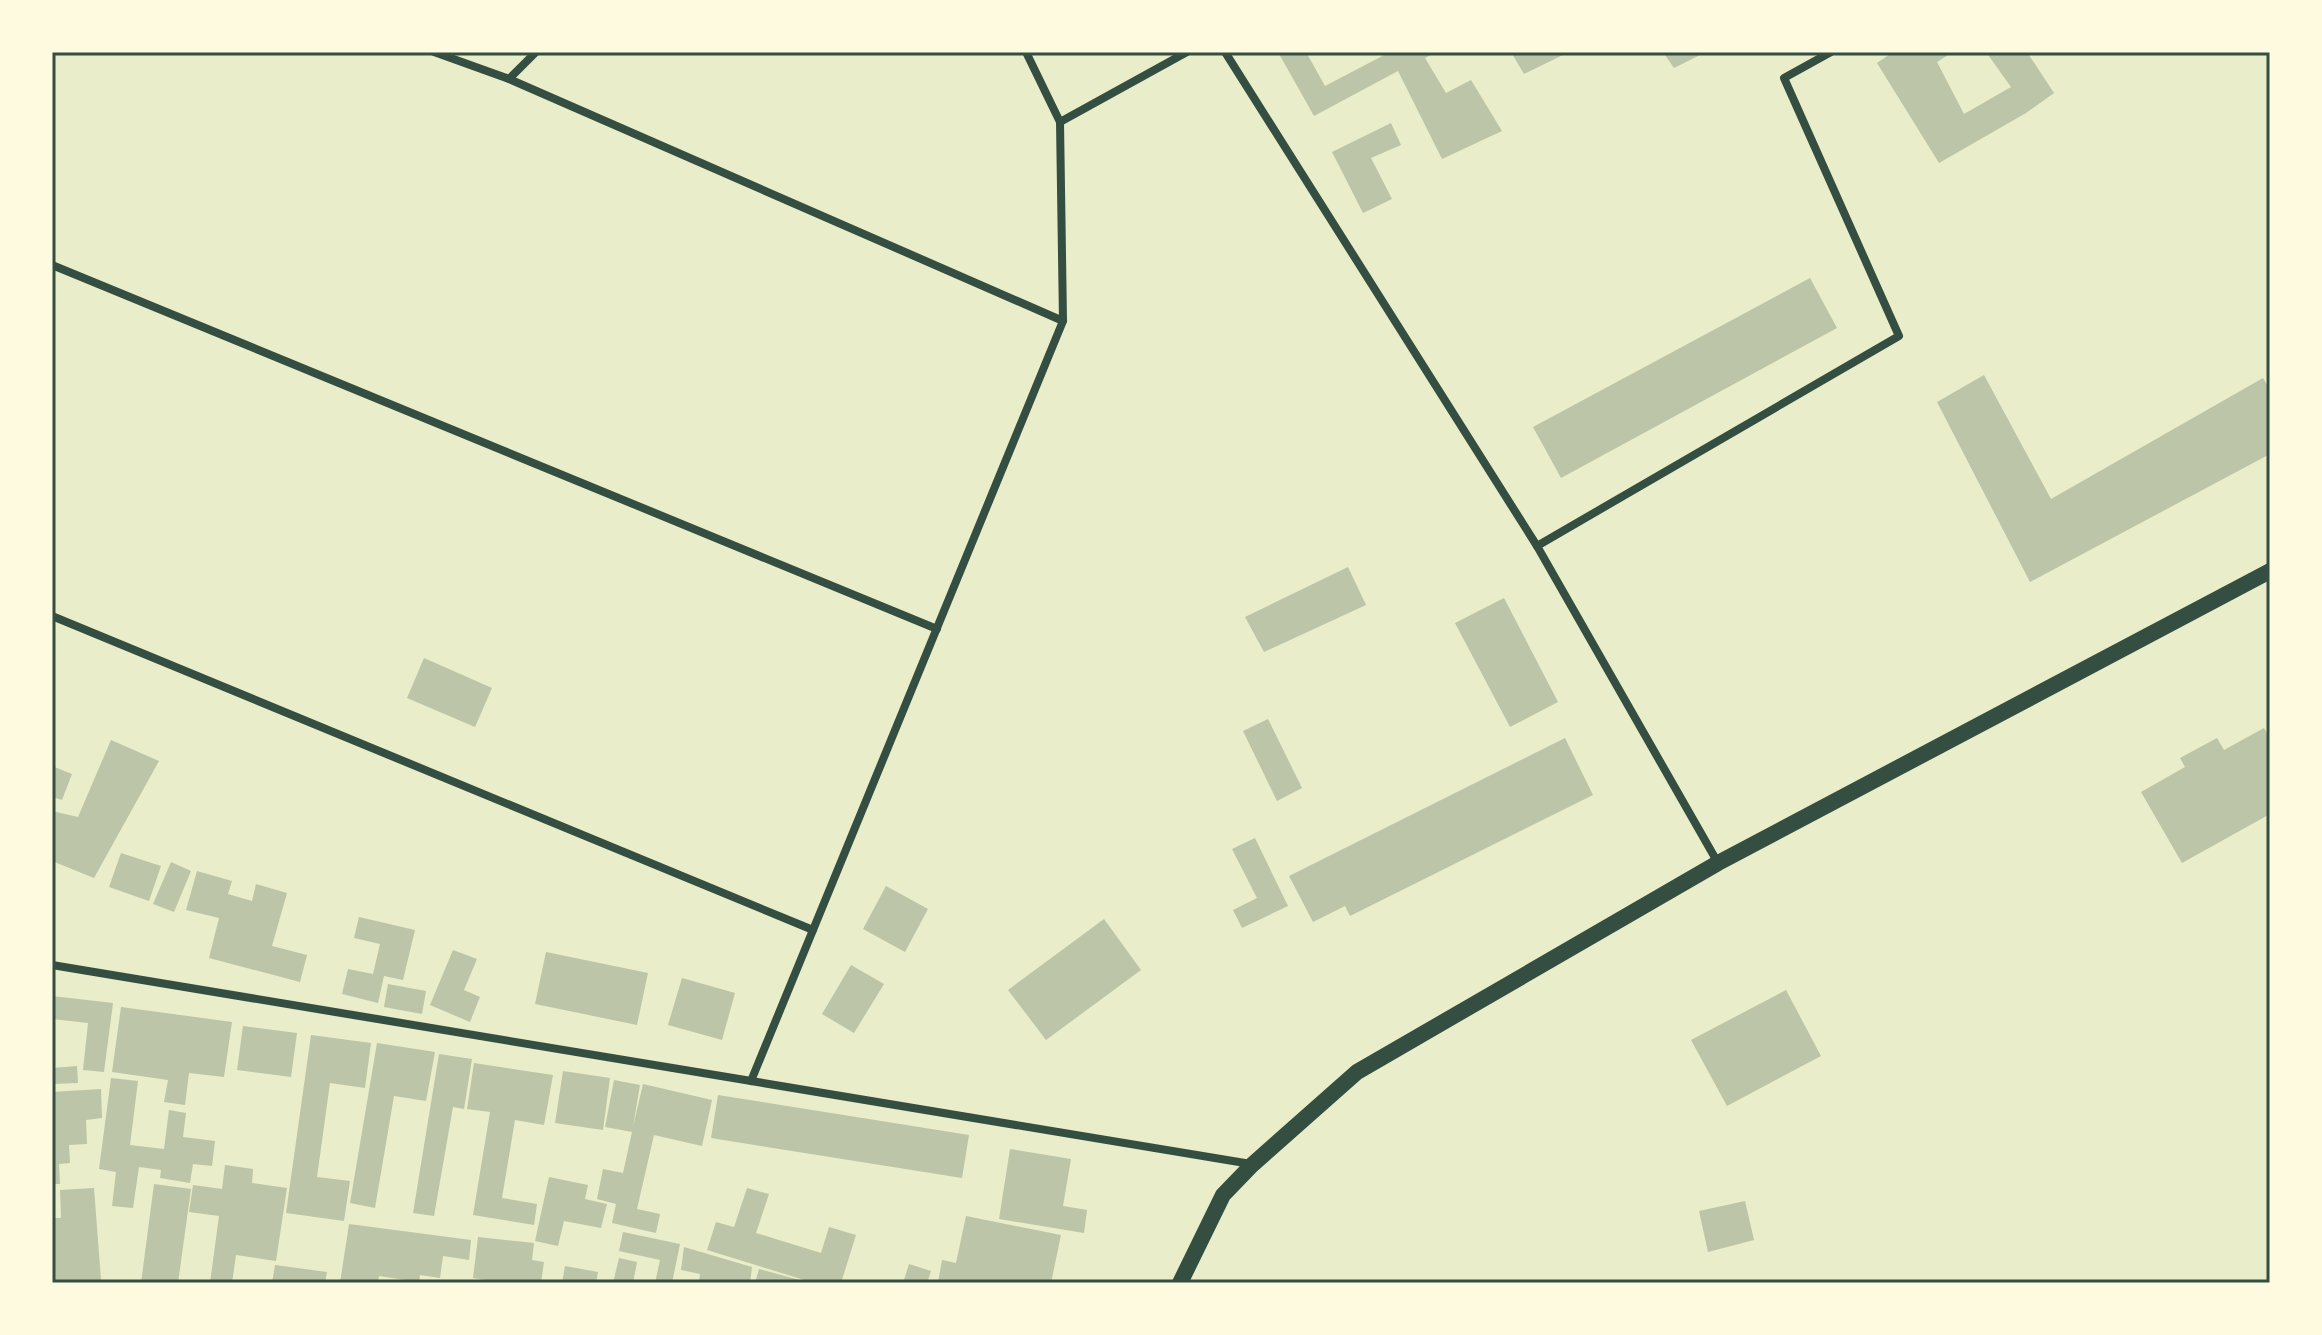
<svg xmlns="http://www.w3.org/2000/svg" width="2322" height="1335" viewBox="0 0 2322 1335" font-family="'Crimson Pro',serif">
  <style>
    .building { fill: #bcc5a7 }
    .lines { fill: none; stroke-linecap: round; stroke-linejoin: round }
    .minor { stroke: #344e41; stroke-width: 8 }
    .secondary { stroke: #344e41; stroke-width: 16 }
    .neatline { fill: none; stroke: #344e41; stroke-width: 3 }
  </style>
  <rect width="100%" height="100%" fill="#e9edc9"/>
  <g class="building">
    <polygon points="1278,52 1306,52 1325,86 1390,52 1436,52 1425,58 1446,93 1471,80 1502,131 1442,159 1398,71 1314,116"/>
    <polygon points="1511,52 1569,52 1524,74"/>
    <polygon points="1663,52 1706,52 1674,68"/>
    <polygon points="1893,52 1953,52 1937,62 1964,114 2011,87 1986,52 2027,52 2054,93 2026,113 1939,163 1877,63"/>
    <polygon points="1391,123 1401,145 1371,158 1392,199 1363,213 1332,152"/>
    <polygon points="1810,278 1837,328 1561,478 1533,427"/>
    <polygon points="1984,375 2051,499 2263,378 2270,390 2270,454 2030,582 1937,402"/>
    <polygon points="1348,567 1366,605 1264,652 1245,617"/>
    <polygon points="1504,598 1558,702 1510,727 1455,623"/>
    <polygon points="424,658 492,688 475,727 407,698"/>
    <polygon points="1268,719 1302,788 1277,801 1243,731"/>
    <polygon points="2264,728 2270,738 2270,814 2182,863 2141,792 2185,767 2180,758 2217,738 2224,750"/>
    <polygon points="1565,738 1593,795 1350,916 1345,906 1313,922 1289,876"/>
    <polygon points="111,740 159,761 94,878 52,861 52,811 78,817"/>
    <polygon points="52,766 72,774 62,800 52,797"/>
    <polygon points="1255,838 1288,906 1242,928 1233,910 1257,898 1232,849"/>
    <polygon points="121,853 161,866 149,901 109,887"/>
    <polygon points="171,862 191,871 174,912 153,904"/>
    <polygon points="197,871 232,881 228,894 252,901 256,884 287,893 272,946 307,955 300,982 209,958 219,918 186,910"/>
    <polygon points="886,886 928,909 905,952 863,929"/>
    <polygon points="359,917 415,930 403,980 384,976 378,1003 342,994 348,969 373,974 380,944 354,938"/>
    <polygon points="1104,919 1141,970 1046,1040 1008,990"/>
    <polygon points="453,950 477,959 464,990 480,997 470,1022 430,1005"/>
    <polygon points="546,952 648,973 637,1025 535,1004"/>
    <polygon points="851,965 884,984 854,1033 822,1014"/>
    <polygon points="682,978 735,993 722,1040 668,1025"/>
    <polygon points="388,984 426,991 422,1014 384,1007"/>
    <polygon points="1786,990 1821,1056 1727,1106 1691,1040"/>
    <polygon points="52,996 113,1003 104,1072 83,1070 88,1023 52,1019"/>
    <polygon points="121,1007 232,1022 224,1077 189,1073 185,1105 164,1102 168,1080 112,1072"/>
    <polygon points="243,1026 297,1033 291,1077 237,1070"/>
    <polygon points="311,1035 371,1043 365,1088 330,1083 317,1177 350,1181 344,1221 286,1213"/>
    <polygon points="377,1043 435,1052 426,1101 394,1096 375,1208 350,1203"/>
    <polygon points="439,1054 472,1059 464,1109 453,1107 434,1216 413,1213"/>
    <polygon points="474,1063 553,1075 544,1125 515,1120 502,1198 537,1204 534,1225 473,1215 490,1112 467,1109"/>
    <polygon points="77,1066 78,1083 52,1084 52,1068"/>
    <polygon points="563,1071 610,1078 603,1130 555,1123"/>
    <polygon points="111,1078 138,1081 130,1145 164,1149 169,1110 186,1113 183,1137 215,1141 212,1166 193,1164 190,1183 160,1178 161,1170 139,1167 133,1208 112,1206 116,1172 99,1169"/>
    <polygon points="614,1080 640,1085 633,1127 643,1084 712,1100 702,1146 654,1135 637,1209 660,1214 656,1233 612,1223 616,1204 597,1199 603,1169 623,1173 632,1132 605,1127"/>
    <polygon points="101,1089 102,1118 86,1120 87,1144 69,1145 70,1163 59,1164 60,1184 52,1184 52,1092"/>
    <polygon points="718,1095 969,1135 962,1178 711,1138"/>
    <polygon points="1010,1149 1071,1159 1063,1206 1087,1210 1084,1233 999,1219"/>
    <polygon points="225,1165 253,1169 252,1183 287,1188 276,1261 236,1255 232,1283 210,1283 219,1216 189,1212 193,1185 222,1189"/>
    <polygon points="549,1177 588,1185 585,1199 607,1204 601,1228 564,1221 558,1246 535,1241"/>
    <polygon points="154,1184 191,1189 178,1283 141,1283"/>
    <polygon points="94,1188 101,1280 108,1283 52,1283 52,1218 61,1218 60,1190"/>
    <polygon points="747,1188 769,1194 756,1233 821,1253 829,1227 856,1235 841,1283 814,1283 707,1250 716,1222 734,1227"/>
    <polygon points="1745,1201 1754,1240 1708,1252 1699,1211"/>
    <polygon points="966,1216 1061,1235 1051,1283 938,1282 942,1260 956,1263"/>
    <polygon points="349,1224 471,1240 469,1260 443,1256 440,1278 420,1275 419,1282 379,1276 378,1283 340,1283"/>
    <polygon points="623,1232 680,1244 672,1283 655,1283 660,1260 619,1251"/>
    <polygon points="478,1237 534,1243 532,1260 544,1262 541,1283 491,1283 492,1281 473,1278"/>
    <polygon points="684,1247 752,1267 750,1283 699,1283 700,1274 681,1270"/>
    <polygon points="619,1258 637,1262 633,1283 613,1283"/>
    <polygon points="909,1264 931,1271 927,1283 903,1283"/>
    <polygon points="275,1265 327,1272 325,1283 272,1283"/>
    <polygon points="565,1266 598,1272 596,1283 562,1283"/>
    <polygon points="759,1269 807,1282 807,1283 755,1283"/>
  </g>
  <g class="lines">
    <g class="minor">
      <polyline points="434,52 509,79 536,52"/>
      <polyline points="1026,52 1060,122 1187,52"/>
      <polyline points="1225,52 1537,546"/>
      <polyline points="509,79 1063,321 1060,122"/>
      <polyline points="52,265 937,629"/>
      <polyline points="52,616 813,930"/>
      <polyline points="1718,863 1537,546 1899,336 1784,78 1831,52"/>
      <polyline points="52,965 1251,1164"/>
      <polyline points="751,1081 1063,321"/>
    </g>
    <polyline class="secondary" points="1180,1283 1223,1195 1252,1165 1357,1072 1718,863 2270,571"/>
  </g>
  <rect width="2322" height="1335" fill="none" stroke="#fefae0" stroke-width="108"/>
  <rect x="54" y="54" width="2214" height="1227" class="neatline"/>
</svg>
